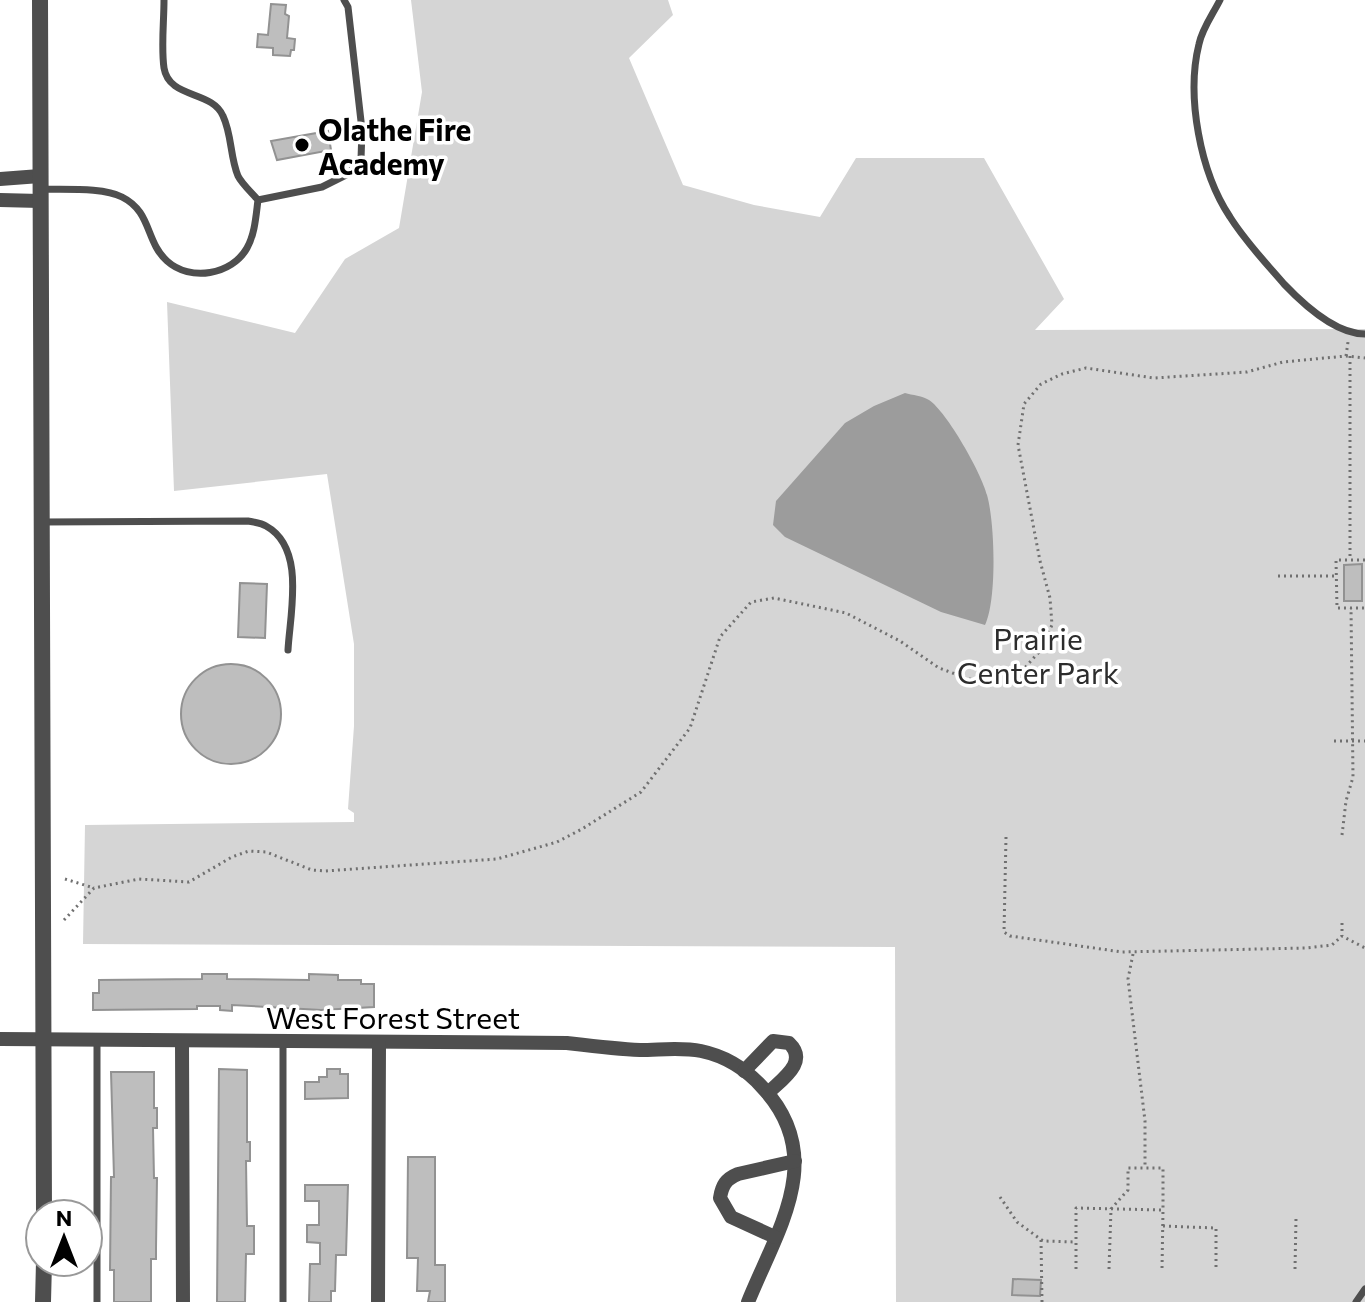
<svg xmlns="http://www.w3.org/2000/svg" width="1365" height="1302" viewBox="0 0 1365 1302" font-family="Commissioner,sans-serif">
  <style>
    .green { fill: #d5d5d5 }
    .water { fill: #9c9c9c }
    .building { fill: #bebebe; stroke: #929292; stroke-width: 2 }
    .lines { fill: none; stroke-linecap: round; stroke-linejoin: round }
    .path { stroke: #707070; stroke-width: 3; stroke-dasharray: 2 4; stroke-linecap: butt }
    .service { stroke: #4e4e4e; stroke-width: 7 }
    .minor { stroke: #4e4e4e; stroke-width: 14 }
    .tertiary { stroke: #4e4e4e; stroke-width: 16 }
    .poi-dot { fill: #000; stroke: #fff; stroke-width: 3 }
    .labels { text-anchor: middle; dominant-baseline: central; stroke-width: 7; stroke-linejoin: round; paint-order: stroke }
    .poi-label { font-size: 30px; font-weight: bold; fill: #000; stroke: #fff; text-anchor: start }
    .park-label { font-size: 30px; fill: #2c2c2c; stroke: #fff }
    .street-label { font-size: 30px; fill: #000; stroke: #fff }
  </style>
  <rect width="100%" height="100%" fill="#fff"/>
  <polygon class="green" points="411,0 668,0 673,15 629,58 683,185 754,205 820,217 856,158 984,158 1064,299 1035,330 1365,329 1365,1302 896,1302 895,947 83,944 85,825 354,822 354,813 348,809 354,726 354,644 327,474 174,491 167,302 295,333 345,259 399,228 422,92"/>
  <path class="water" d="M905,393C912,395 923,396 929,400C947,412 982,474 987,495C995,523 997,600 985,625L941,612L785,537L773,525L776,501L845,423L874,406Z"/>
  <g class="building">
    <polygon points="271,4 286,5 285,14 289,16 287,38 295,39 294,50 291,50 290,56 273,55 273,48 257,47 258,34 268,35"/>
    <polygon points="328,131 331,150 277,160 271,141"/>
    <polygon points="1362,564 1362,601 1344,601 1344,565"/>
    <polygon points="240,583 267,584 265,638 238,637"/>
    <circle cx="231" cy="714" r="50"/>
    <polygon points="202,974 227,974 227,979 309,980 309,974 338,975 338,980 361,980 361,984 374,984 374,1007 321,1010 232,1005 232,1011 220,1010 220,1006 197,1006 197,1009 93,1010 93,993 99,993 99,980 202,979"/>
    <polygon points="219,1069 247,1070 247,1142 250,1142 250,1161 246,1161 247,1226 254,1226 254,1254 246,1254 245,1302 217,1302"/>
    <polygon points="327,1069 340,1069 340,1074 348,1074 348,1098 305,1099 305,1082 319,1082 319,1077 327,1077"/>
    <polygon points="111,1072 154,1072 154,1108 157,1108 157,1128 153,1128 154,1178 157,1178 156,1248 156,1259 151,1259 151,1302 114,1302 114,1270 110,1270 111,1177 114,1177"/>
    <polygon points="408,1157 435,1157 435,1265 445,1265 445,1302 428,1302 430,1291 417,1291 418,1258 407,1258"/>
    <polygon points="305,1185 348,1185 346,1255 336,1255 335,1291 331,1291 331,1302 309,1302 310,1264 320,1264 320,1243 307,1242 307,1225 319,1225 319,1201 305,1201"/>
    <polygon points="1013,1279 1041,1280 1040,1296 1012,1295"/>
  </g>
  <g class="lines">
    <g class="path">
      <polyline points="1346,356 1348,342"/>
      <polyline points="1350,356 1350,560"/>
      <polyline points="1365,560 1336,560 1337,608 1365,608"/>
      <polyline points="1278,576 1337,576"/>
      <polyline points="1334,741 1365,741"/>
      <polyline points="1342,835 1346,801 1353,777 1351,608"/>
      <polyline points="1006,837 1004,932 1010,936 1122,952 1306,948 1332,945 1342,936"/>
      <polyline points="65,879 94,888"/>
      <polyline points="64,920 94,888 139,879 189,882 232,857 249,851 266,852 312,870 325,871 497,859 557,842 582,829 641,792 690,728 720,637 751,602 774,598 846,613 900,641 939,668 969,679 998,681 1022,671 1039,652 1052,625 1050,598 1040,561 1018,445 1024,404 1041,384 1062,374 1086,368 1154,378 1247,372 1283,362 1346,356 1365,358"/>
      <polyline points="1342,923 1342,936 1365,948"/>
      <polyline points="1133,954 1128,979 1145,1121 1145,1168"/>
      <polyline points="1000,1197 1017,1222 1043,1241 1076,1242"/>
      <polyline points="1163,1226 1216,1228 1216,1269"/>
      <polyline points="1041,1240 1042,1302"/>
      <polyline points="1076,1269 1076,1208 1163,1210 1162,1269"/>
      <polyline points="1109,1269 1111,1209 1128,1190 1128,1168 1163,1168 1163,1210"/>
      <polyline points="1295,1269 1296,1218"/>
    </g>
    <g class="service">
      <path d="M1220,0C1213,14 1202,29 1199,44C1186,96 1200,172 1230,217C1245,241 1265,262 1284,284C1304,305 1335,334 1365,334"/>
      <path d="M42,189C63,190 103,187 122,197C152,212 145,241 167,261C190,282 232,275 247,248C255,234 256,215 258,200C252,193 242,184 238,176C230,157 232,135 223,116C212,90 169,99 164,68C161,47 164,22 164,0"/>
      <polyline points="258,200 322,187 348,174 361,159 362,130 348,7 344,0"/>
      <path d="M43,522L248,521C253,522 261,523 266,526C306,548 290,613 288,650"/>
      <polyline points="97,1040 97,1302"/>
      <polyline points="283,1302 283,1043"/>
      <polyline points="1356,1302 1365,1289"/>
    </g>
    <g class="minor">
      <polyline points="0,179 40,176"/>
      <polyline points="0,200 40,201"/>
      <path d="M0,1039L567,1043C592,1046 616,1049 640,1050C660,1050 681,1047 701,1051C725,1056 747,1070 763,1088C828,1158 777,1230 748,1302"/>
      <polyline points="182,1042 183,1302"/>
      <path d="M744,1071L773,1041L789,1043C809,1062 782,1079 768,1093"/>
      <path d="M775,1237L731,1217L720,1198C722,1185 726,1179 738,1174L795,1161"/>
      <polyline points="378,1302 379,1044"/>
    </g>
    <g class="tertiary">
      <polyline points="40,0 44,1214"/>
      <polyline points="43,1302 44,1262"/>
    </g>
  </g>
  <circle class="poi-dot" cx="302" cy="145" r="8"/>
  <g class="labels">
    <g class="poi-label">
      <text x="318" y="128">Olathe Fire<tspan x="318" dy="34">Academy</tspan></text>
    </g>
    <g class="park-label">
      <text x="1038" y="637">Prairie<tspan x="1038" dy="34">Center Park</tspan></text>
    </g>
    <g class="street-label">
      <text x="393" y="1016">West Forest Street</text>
    </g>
  </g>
  <g transform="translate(64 1238)"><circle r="38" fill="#ffffff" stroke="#999999" stroke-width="2"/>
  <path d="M0-6L14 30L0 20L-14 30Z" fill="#000000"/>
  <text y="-12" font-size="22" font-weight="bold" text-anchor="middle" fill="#000000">N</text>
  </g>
</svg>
